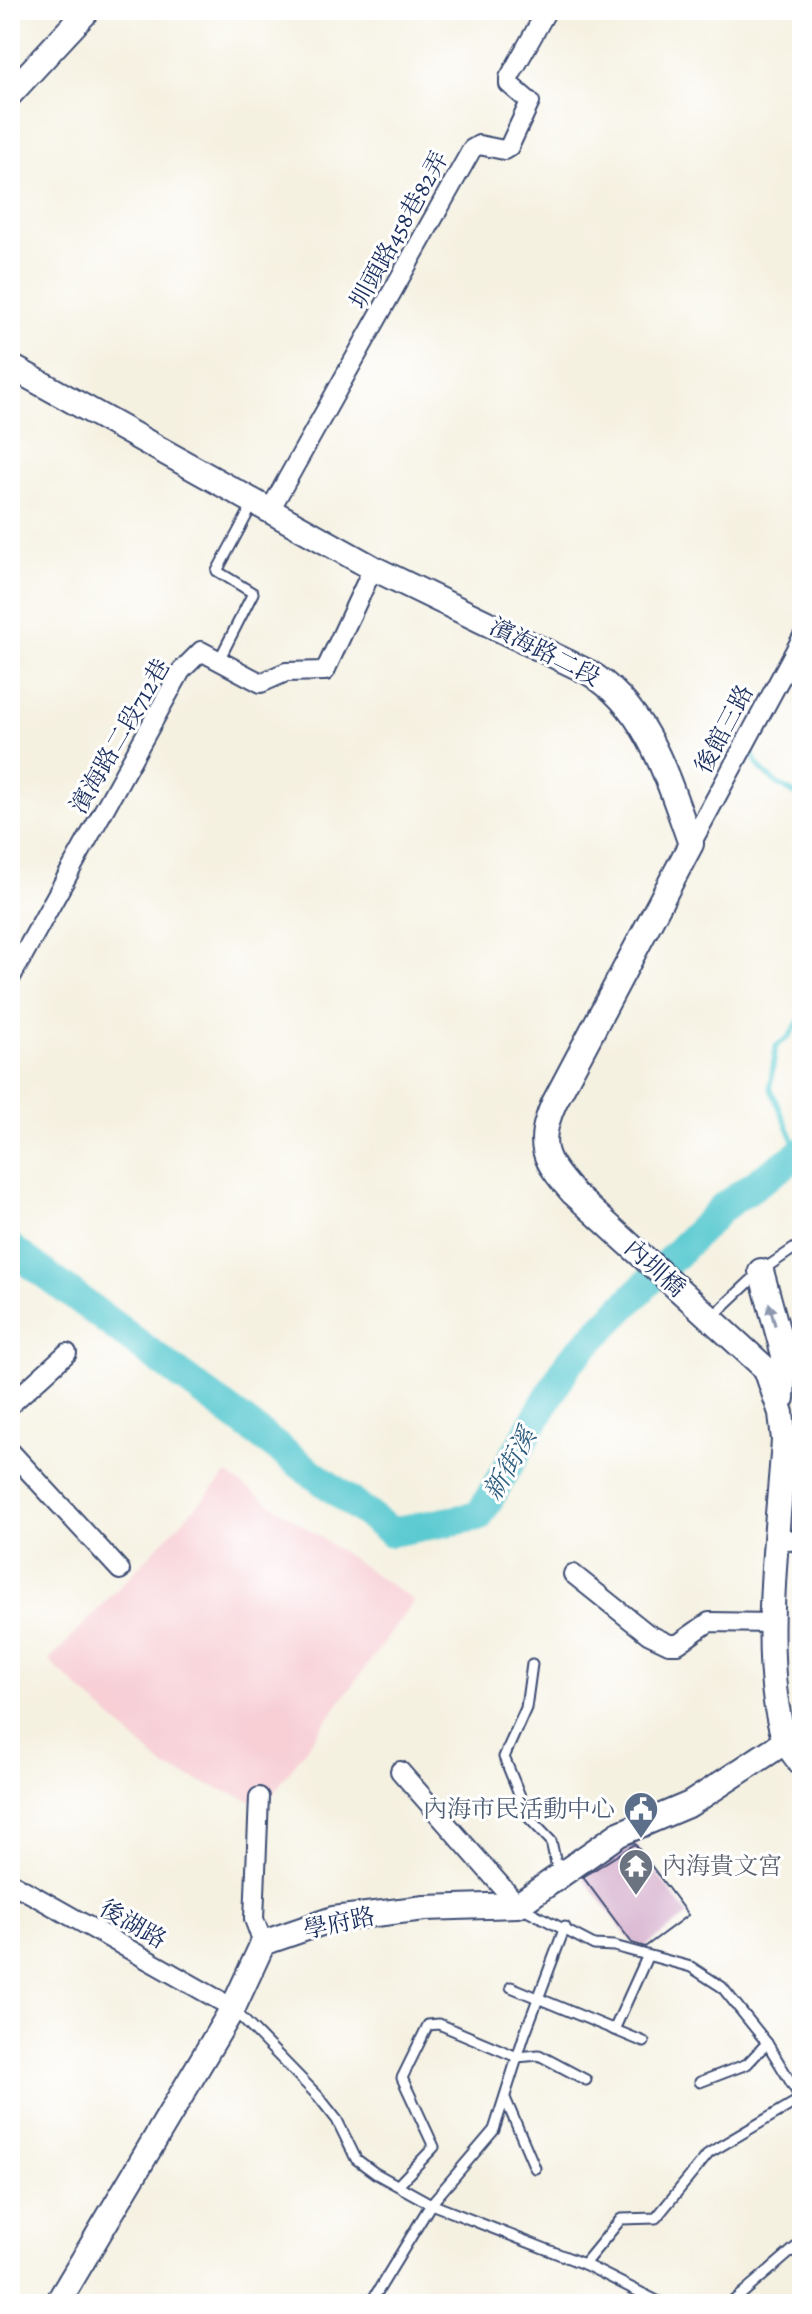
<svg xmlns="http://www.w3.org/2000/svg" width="812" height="2314" viewBox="0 0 812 2314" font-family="Alegreya,'Noto Serif TC',serif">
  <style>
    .built { fill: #f7cfd5 }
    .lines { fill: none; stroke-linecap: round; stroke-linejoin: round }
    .stream { stroke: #5ccad1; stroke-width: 5 }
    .river { stroke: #5ccad1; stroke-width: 30 }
    .building { fill: #cd9fc3 }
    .service-casing { stroke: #3c4c72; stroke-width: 13 }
    .minor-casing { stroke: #3c4c72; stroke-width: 22 }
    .tertiary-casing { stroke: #3c4c72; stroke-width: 28 }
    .service { stroke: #fff; stroke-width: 9 }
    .minor { stroke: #fff; stroke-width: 18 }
    .tertiary { stroke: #fff; stroke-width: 24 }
    .oneway { fill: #8d97ae }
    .labels { text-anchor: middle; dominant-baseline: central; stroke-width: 6; stroke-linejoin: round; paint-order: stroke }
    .street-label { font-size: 24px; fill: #1b2f5e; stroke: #fff }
    .service-label { font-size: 24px; fill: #4e5e75; stroke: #fff; text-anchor: end }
    .worship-label { font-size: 24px; fill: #5b616d; stroke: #fff; text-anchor: start }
    .water-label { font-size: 26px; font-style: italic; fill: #2e5e80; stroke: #fff }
  </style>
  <rect width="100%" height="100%" fill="#fff"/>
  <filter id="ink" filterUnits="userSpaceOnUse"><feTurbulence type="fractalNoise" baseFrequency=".0125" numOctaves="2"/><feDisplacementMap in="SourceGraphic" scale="16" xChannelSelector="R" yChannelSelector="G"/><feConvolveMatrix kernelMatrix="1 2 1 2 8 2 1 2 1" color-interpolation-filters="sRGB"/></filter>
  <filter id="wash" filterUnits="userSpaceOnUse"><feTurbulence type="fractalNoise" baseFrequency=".006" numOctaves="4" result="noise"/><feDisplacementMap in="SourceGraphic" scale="32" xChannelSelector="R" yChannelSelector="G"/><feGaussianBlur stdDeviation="1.8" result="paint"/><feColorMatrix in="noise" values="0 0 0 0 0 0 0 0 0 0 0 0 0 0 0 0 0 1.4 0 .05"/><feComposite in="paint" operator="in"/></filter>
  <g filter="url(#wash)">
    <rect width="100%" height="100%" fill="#f5f1e1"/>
    <polygon class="built" points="227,1474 414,1601 264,1806 166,1768 49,1661"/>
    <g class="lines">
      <g class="stream">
        <path d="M752,745C751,771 782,787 802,798"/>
        <polyline points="793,1139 770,1087 776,1046 789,1037 802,1016"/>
      </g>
      <polyline class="river" points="10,1248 391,1532 479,1516 569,1362 723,1207 802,1152"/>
    </g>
    <g id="blocks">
      <polygon class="building" points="635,1844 688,1915 645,1947 632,1943 583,1877"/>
    </g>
  </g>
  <g filter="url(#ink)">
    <use href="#blocks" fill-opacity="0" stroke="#3c4c72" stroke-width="2"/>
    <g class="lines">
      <g class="service-casing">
        <g id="service">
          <polyline points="219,660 253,593 217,571 253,504"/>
          <polyline points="712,1317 761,1271 802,1243"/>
          <polyline points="532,1664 526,1708 504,1757 529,1818 551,1841 558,1873"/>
          <polyline points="521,1907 594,1945 614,1946 691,1967 722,1987 767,2043 801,2099"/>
          <polyline points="511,1987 644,2042"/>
          <polyline points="235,2011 318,2096 337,2120 356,2159 375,2173 431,2204 584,2264 663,2304"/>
          <polyline points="614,2030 647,1957"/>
          <polyline points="700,2082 747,2064 767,2043"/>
          <polyline points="505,2098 535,2168"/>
          <polyline points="398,2185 434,2147 402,2078 428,2025 439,2024 517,2057 539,2055 586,2080"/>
          <polyline points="584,2264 621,2219 656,2218 709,2153 802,2098"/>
          <polyline points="370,2304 431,2204 494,2130 524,2036 565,1927"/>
          <polyline points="730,2304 802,2242"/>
        </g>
      </g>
      <g class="minor-casing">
        <g id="minor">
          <polyline points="270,510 472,149 479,145 504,150 509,147 530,102 509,84 509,78 547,10"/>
          <polyline points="691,844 802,638"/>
          <polyline points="10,979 181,671 201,651 261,683 286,672 325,671 373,568"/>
          <polyline points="10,1405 67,1353"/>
          <polyline points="10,1451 120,1570"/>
          <polyline points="779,1536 802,1544"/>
          <polyline points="573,1574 648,1634 669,1644 678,1644 709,1622 772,1623"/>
          <polyline points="400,1771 518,1905"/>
          <polyline points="259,1797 254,1919 263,1943"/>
          <polyline points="10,1882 233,2008"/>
        </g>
      </g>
      <g class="tertiary-casing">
        <g id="tertiary">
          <polyline points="10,94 88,10"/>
          <path d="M10,366L373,568L588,672C649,708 668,781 691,844L554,1103C535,1146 544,1160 573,1193L766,1369L781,1413L784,1440C779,1523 758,1664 785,1740C788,1748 797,1757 802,1765"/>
          <polyline points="761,1271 784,1355 782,1398"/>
          <polyline points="57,2304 233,2008 263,1943 333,1919 425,1908 518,1905 619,1834 690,1804 786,1741"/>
        </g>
      </g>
      <use href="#service" class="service"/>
      <use href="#minor" class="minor"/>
      <use href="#tertiary" class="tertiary"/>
    </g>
    <defs><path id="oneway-solid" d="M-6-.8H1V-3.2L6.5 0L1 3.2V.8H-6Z" transform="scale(2)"/></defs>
    <use class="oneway" href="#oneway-solid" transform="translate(772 1314) rotate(-105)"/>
  </g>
  <defs>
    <g id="civic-pin" transform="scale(1.8)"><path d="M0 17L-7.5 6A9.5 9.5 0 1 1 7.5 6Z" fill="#5c6f8a" stroke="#fff"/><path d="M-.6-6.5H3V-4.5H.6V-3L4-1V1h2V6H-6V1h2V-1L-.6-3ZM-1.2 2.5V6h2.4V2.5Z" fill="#fff"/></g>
    <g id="temple-pin" transform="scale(1.8)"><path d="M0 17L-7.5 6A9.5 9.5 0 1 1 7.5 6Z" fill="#6b7280" stroke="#fff"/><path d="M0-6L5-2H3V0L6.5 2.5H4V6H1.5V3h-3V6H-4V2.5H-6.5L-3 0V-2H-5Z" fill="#fff"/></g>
  </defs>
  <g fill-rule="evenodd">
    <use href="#civic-pin" x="641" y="1809"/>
    <use href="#temple-pin" x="636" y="1866"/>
  </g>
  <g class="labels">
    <g class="street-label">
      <text transform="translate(399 230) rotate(-61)">圳頭路458巷82弄</text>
      <text transform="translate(545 652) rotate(27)">濱海路二段</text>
      <text transform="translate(724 729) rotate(-62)">後館三路</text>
      <text transform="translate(120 736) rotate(-60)">濱海路二段712巷</text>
      <text transform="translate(655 1268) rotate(42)">內圳橋</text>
      <text transform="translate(339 1923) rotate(-12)">學府路</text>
      <text transform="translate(133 1924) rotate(30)">後湖路</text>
    </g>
    <g class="service-label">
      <text x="615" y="1809">內海市民活動中心</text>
    </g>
    <g class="worship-label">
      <text x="662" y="1866">內海貴文宮</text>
    </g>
    <g class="water-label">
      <text transform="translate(510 1464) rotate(-60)">新街溪</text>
    </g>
  </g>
  <rect width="812" height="2314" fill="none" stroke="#fff" stroke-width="40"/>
</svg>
